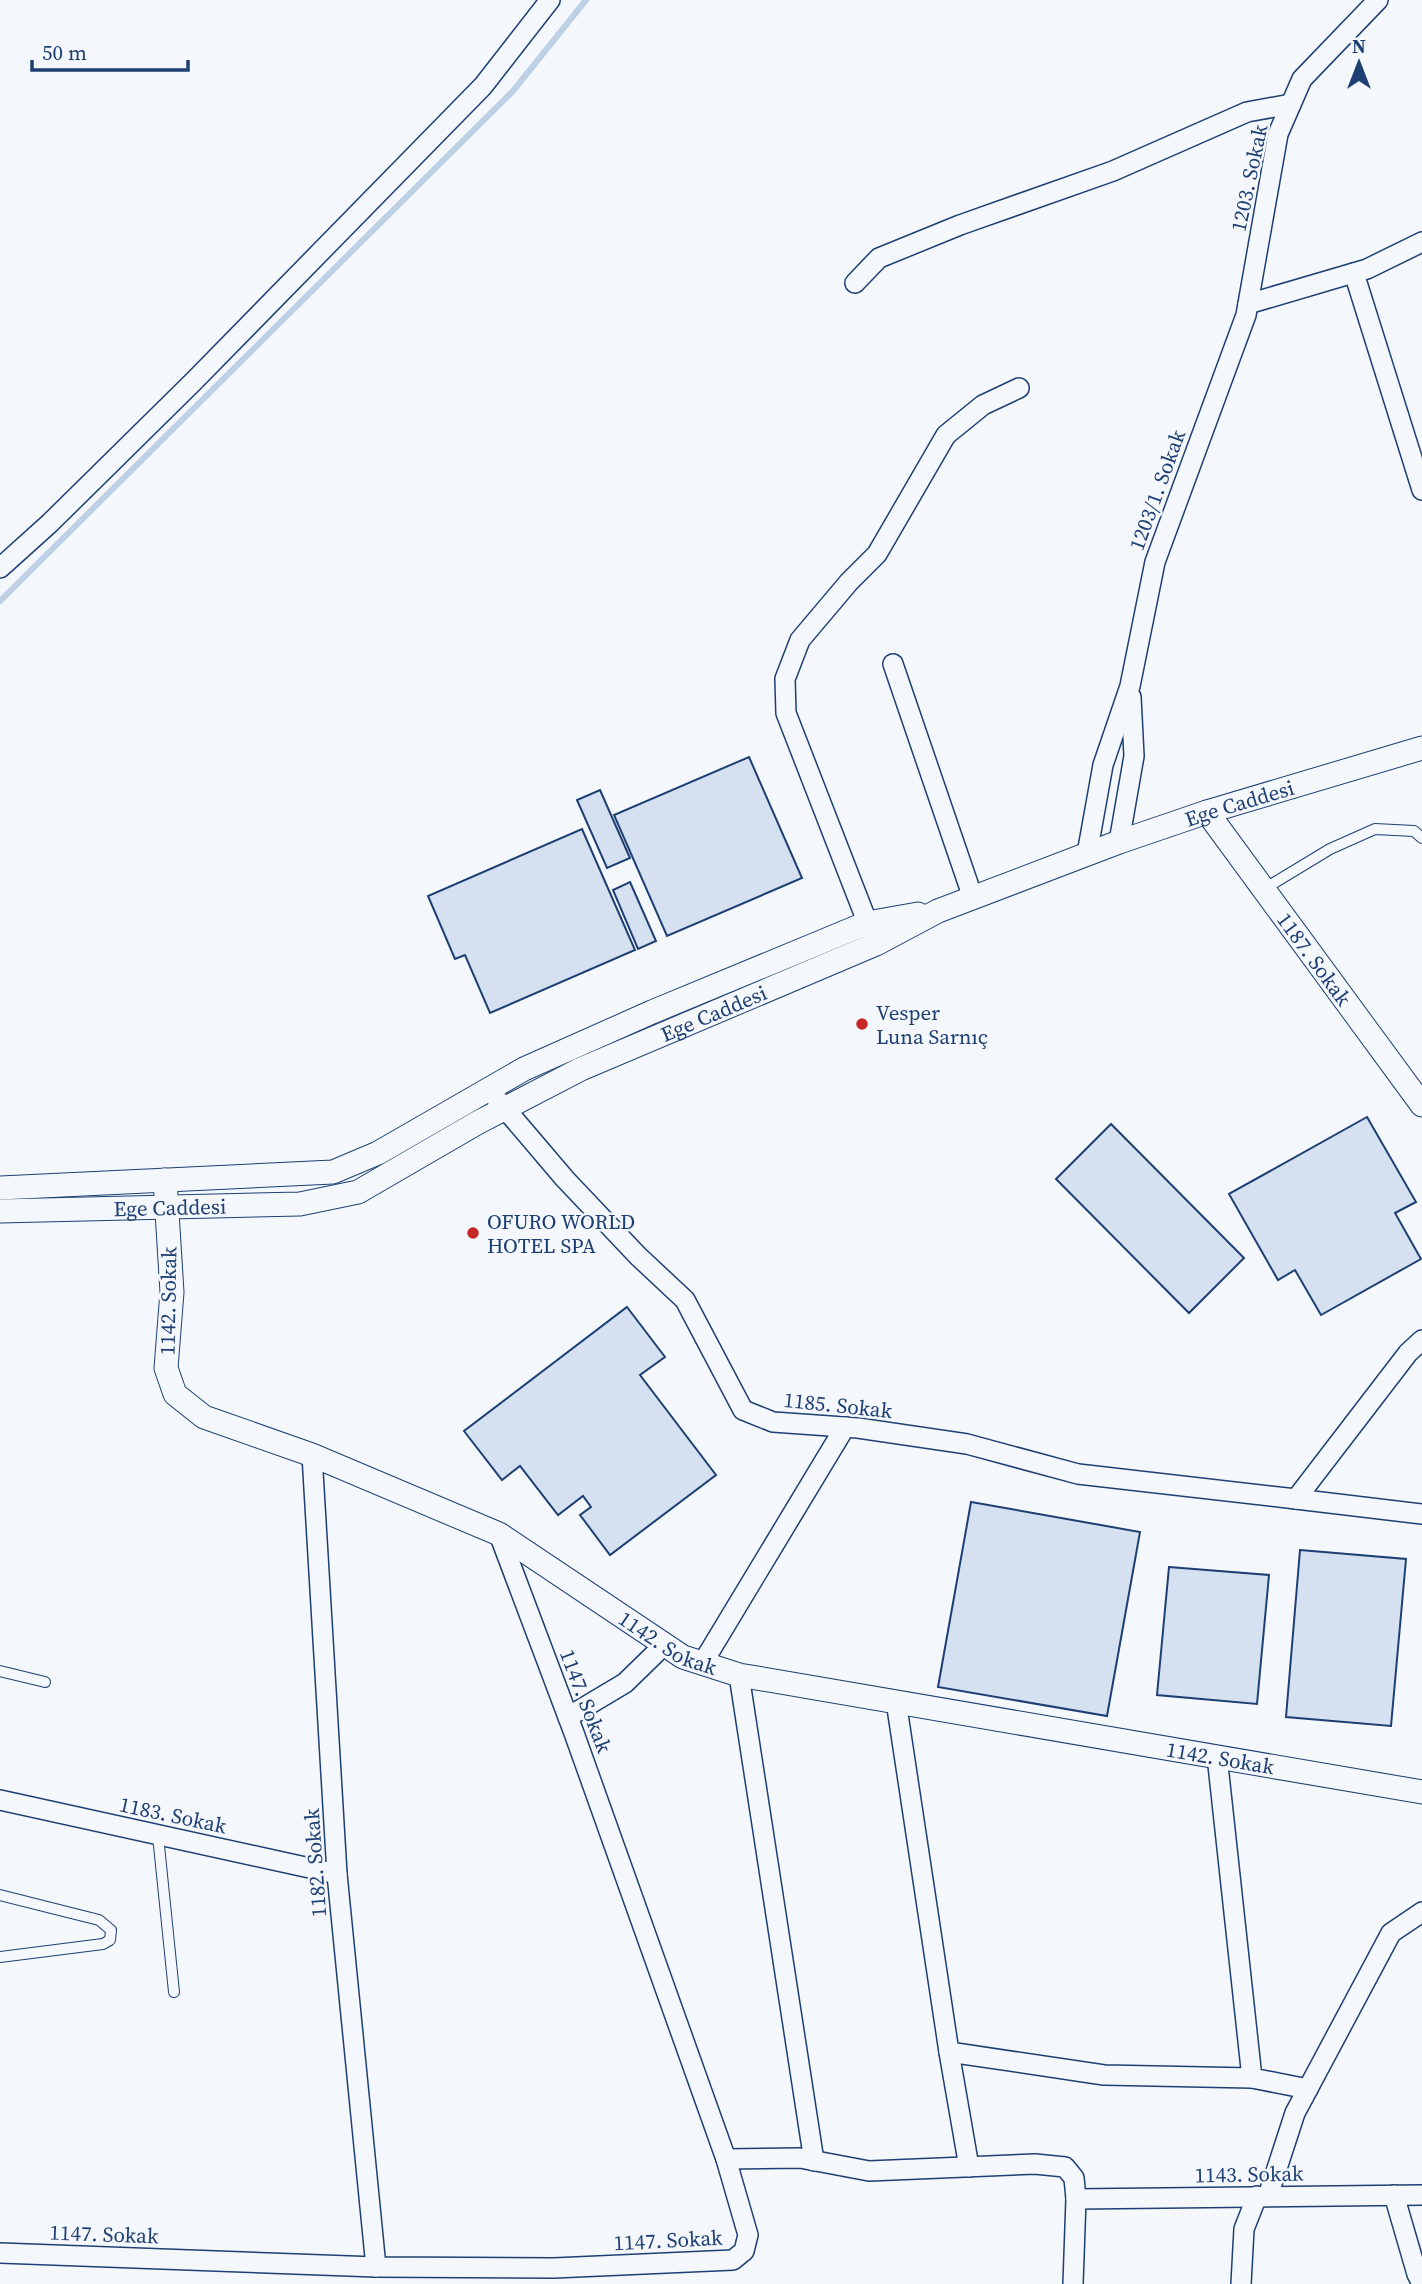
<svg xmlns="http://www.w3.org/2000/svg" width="1422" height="2284" viewBox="0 0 1422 2284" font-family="'Source Serif 4',serif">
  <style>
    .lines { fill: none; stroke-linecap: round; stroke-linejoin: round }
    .stream { stroke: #bed0e5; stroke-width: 6 }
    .building { fill: #d5e0f0; stroke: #1d3f73; stroke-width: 2 }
    .service-casing { stroke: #1d3f73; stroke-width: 12 }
    .minor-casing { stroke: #1d3f73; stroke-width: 22 }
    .tertiary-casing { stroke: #1d3f73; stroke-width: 25 }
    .service { stroke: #f4f7fb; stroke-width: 10 }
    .minor { stroke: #f4f7fb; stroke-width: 19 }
    .tertiary { stroke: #f4f7fb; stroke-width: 23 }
    .poi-dot { fill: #c62828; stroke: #f4f7fb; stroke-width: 2.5 }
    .labels { text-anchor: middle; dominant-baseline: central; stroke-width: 5; stroke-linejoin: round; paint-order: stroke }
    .street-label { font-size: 21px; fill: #1d3f73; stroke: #f4f7fb }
    .poi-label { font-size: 21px; fill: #1d3f73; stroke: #f4f7fb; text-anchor: start }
  </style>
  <rect width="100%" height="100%" fill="#f4f7fb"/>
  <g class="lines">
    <polyline class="stream" points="0,601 513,91 586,0"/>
  </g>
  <g class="building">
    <polygon points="749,757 802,878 667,936 614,815"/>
    <polygon points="600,790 630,858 607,868 577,800"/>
    <polygon points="582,829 635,950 490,1013 465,955 455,959 428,896"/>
    <polygon points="630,882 656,941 638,949 613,890"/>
    <polygon points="1367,1117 1416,1202 1395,1213 1421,1259 1321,1315 1295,1270 1278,1280 1229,1194"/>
    <polygon points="1111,1124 1244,1258 1189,1313 1056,1179"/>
    <polygon points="627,1307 665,1357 640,1375 716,1475 610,1555 580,1515 591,1507 583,1496 558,1515 520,1466 502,1480 464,1431"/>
    <polygon points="971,1502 1140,1532 1107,1716 938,1687"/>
    <polygon points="1300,1550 1406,1559 1391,1726 1286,1717"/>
    <polygon points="1169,1567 1269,1575 1257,1704 1157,1695"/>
  </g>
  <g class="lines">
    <g class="service-casing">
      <g id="service">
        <polyline points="1264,889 1330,849 1375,829 1414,831 1422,838"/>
        <polyline points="0,1671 45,1682"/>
        <polyline points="158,1836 174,1992"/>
        <polyline points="0,1895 99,1920 111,1930 110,1940 103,1944 0,1957"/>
      </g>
    </g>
    <g class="minor-casing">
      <g id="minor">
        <polyline points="1354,273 1422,490"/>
        <polyline points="855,283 879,258 960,225 1113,171 1247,112 1291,104"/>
        <polyline points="1248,304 1367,269 1422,242"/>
        <polyline points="0,568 50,523 194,381 483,86 550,0"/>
        <polyline points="893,664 973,898"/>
        <polyline points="1119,842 1134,756 1131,697"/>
        <polyline points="1087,854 1103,765 1130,686 1155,562 1246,315 1278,134 1302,79 1378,0"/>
        <polyline points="873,937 786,713 785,679 800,640 849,582 877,554 946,435 983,405 1019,388"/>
        <polyline points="496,1098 565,1179 638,1256 685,1300 743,1410 773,1422 858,1428 967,1444 1078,1474 1296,1499 1408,1353 1422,1340"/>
        <polyline points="312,1455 337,1874 376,2267"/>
        <polyline points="1296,1499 1422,1514"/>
        <polyline points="702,1664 845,1427"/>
        <polyline points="739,1675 814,2161"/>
        <polyline points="896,1701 949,2052 969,2167"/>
        <polyline points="568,1717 625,1683 664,1645"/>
        <polyline points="1217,1756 1252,2078 1308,2089"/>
        <polyline points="0,1800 337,1874"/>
        <polyline points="949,2052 1104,2075 1252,2078"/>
        <polyline points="726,2159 800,2158 869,2171 1035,2164 1065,2167 1074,2178 1076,2199 1073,2284"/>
        <polyline points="1394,2195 1417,2274 1422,2284"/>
        <polyline points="1268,2196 1295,2113 1391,1933 1422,1912"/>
        <polyline points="1076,2199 1422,2195"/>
        <polyline points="0,2253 376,2267 554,2268 733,2260 744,2251 748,2235 726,2159 574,1733 499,1534"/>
        <polyline points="1241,2284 1244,2229 1257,2196"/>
      </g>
    </g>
    <g class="tertiary-casing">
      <g id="tertiary">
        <path id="s1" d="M1207,812L1422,1105"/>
        <path id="s2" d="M165,1180L172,1292L166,1368L175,1394L204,1417L312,1455L499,1534L683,1657L739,1675L1422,1792"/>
        <polyline points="0,1188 333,1172 378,1153 524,1069 652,1012 867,923 918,914"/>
        <path id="s3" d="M0,1211L300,1204L358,1192L477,1123L581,1069L876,944L938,911L1119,842L1207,812L1422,748"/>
      </g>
    </g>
    <use href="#service" class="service"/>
    <use href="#minor" class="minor"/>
    <use href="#tertiary" class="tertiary"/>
  </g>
  <g class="poi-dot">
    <circle cx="862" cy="1024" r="7"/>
    <circle cx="473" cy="1233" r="7"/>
  </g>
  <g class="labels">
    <g class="street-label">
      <text transform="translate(1249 178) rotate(-78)">1203. Sokak</text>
      <text transform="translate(1157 490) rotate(-70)">1203/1. Sokak</text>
      <text stroke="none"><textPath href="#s3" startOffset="1325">Ege Caddesi</textPath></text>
      <text stroke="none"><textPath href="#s1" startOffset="182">1187. Sokak</textPath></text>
      <text stroke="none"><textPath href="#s3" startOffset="758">Ege Caddesi</textPath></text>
      <text stroke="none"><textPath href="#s3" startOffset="170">Ege Caddesi</textPath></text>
      <text transform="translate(168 1301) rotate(-89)">1142. Sokak</text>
      <text transform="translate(838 1405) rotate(6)">1185. Sokak</text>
      <text stroke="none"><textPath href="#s2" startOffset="772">1142. Sokak</textPath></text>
      <text transform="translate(586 1701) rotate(69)">1147. Sokak</text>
      <text stroke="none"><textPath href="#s2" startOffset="1339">1142. Sokak</textPath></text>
      <text transform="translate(173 1815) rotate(12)">1183. Sokak</text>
      <text transform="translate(315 1863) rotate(-94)">1182. Sokak</text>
      <text transform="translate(1249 2174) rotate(-1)">1143. Sokak</text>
      <text transform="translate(104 2234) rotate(2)">1147. Sokak</text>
      <text transform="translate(668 2240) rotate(-3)">1147. Sokak</text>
    </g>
    <g class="poi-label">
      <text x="876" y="1012">Vesper<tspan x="876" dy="24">Luna Sarnıç</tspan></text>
      <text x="487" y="1221">OFURO WORLD<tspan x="487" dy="24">HOTEL SPA</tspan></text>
    </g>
  </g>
  <g transform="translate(1359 63)" stroke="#f4f7fb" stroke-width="5" paint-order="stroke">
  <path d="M0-5L12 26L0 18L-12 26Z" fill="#1d3f73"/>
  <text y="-10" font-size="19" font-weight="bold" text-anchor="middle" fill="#1d3f73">N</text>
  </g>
  <path d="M32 60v10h156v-10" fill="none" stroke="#1d3f73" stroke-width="3.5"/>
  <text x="42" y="60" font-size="21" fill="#1d3f73" stroke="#f4f7fb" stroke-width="5" paint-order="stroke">50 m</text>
</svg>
